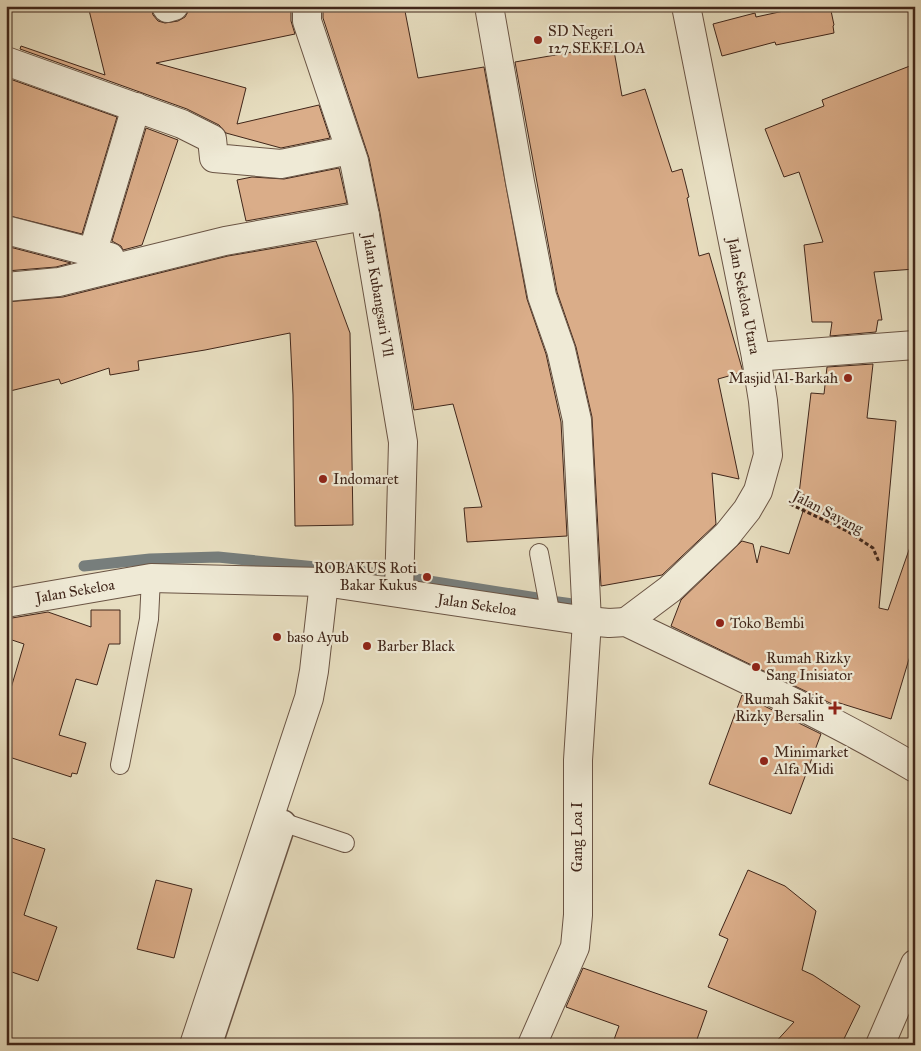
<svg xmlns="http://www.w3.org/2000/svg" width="921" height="1051" viewBox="0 0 921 1051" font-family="'IM FELL Great Primer',serif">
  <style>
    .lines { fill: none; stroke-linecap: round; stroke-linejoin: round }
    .stream { stroke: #777e7c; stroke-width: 11 }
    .building { fill: #daad89; stroke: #40261a }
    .service-casing { stroke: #6a5444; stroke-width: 20 }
    .pedestrian-casing { stroke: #6a5444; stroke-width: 28 }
    .minor-casing { stroke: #6a5444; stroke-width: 30 }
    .path { stroke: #40261a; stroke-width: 3; stroke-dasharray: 4 2.5; stroke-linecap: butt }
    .service { stroke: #efead6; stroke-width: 18 }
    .pedestrian { stroke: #efead6; stroke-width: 25 }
    .minor { stroke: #efead6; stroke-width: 28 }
    .poi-dot { fill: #8f2418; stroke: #efead6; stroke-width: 2 }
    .labels { text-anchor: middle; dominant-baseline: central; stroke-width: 4.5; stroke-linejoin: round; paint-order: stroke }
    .poi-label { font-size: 15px; fill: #40261a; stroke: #efead6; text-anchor: start }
    .street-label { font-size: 15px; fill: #40261a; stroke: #efead6 }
  </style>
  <rect width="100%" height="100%" fill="#e7dec0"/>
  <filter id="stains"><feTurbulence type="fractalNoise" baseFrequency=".004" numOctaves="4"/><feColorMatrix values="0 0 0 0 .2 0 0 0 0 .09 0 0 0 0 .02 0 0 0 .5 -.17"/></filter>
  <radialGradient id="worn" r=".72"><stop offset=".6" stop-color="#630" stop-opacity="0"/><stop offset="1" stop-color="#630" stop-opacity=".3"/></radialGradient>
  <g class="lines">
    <g class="stream">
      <polyline points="84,566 150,559 218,557 385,574"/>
      <polyline points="410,578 537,598"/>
      <polyline points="558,602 580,605"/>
    </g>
  </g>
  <g class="building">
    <polygon points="88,6 151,6 153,15 158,21 165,23 178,21 185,17 189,10 189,6 291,6 291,21 295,34 156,63 246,88 237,124 319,105 330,138 281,148 226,133 219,125 187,109 20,49 21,46 105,75"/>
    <polygon points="323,6 404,6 418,78 484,67 527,299 546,354 561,422 567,536 467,542 464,508 482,507 453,404 414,410 380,213 369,158 323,18"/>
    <polygon points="807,6 830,6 834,25 833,26 834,33 776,45 775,42 722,56 713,24 755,13 756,17"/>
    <polygon points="613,45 622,96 645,89 672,172 682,169 689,197 687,198 699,256 709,253 743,372 718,379 739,479 712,473 716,524 662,575 601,586 592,417 576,347 557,292 515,62"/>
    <polygon points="915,64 915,269 874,272 882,320 878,320 876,332 830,336 832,322 812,322 804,245 823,242 799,172 784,177 765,129 824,106 822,100"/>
    <polygon points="10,79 117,117 82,234 6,215 6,90"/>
    <polygon points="146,128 178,140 142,245 123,250 121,246 112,241"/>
    <polygon points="339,168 347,203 246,221 237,180 252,177 284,179"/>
    <polygon points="316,241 350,333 353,525 295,526 293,395 290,333 205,350 138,361 139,370 110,375 109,368 61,384 59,379 6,392 6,302 63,297 228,256"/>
    <polygon points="6,246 71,263 56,267 6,271"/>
    <polygon points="873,364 867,418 896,421 879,608 888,610 910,547 915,548 915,648 909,659 891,719 833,701 832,704 671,626 681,600 742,541 753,544 757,563 761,546 789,554 808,496 799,494 811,393 824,394 827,367"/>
    <polygon points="91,610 120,610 120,644 109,644 97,685 76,679 59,735 86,743 77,774 72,773 71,777 6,756 6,705 24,644 6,638 6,619 48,612 91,627"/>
    <polygon points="742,695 821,734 791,814 709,784"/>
    <polygon points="6,836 45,849 24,915 57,927 38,981 6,970"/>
    <polygon points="748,870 785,886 816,911 802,970 813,975 860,1006 841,1045 773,1045 794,1022 708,987 728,939 719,935"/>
    <polygon points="156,880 192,889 174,958 137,949"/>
    <polygon points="583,968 707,1011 695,1045 612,1045 619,1026 566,1007"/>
  </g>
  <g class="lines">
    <g class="service-casing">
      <g id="service">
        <polyline points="539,553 551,616"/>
        <polyline points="120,765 149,619 151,578"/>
        <polyline points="273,819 345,843"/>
      </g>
    </g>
    <g class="pedestrian-casing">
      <polyline id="pedestrian" points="209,1045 283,823"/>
    </g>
    <g class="minor-casing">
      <g id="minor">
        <polyline points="166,6 167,8 174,6"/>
        <path id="s1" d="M307,6V21L354,161L365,216L403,442L399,592"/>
        <polyline points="489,6 520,182 542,296 561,350 577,420 587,621 578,760 578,915 575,947 532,1045"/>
        <polyline points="6,61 182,124 212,139 214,158 281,164 350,150"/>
        <polyline points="6,230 110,257"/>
        <polyline points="93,251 136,107"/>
        <polyline points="6,287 59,282 225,241 365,216"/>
        <polyline points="756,357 915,345"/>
        <path id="s2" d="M6,603L151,578L324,582L587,621L609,623L626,622C723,669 823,713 915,768"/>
        <polyline points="626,622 670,589 727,535 747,510 758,491 768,455 763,401 756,357 686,6"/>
        <polyline points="194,1045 309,698 314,671 324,582"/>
        <polyline points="880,1045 915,964"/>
      </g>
    </g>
    <polyline class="path" points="790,504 847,531 873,548 879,562"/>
    <use href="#service" class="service"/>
    <use href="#pedestrian" class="pedestrian"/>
    <use href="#minor" class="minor"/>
  </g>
  <g class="poi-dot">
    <circle cx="538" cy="40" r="5"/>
    <circle cx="848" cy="378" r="5"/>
    <circle cx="323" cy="479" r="5"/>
    <circle cx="427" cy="577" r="5"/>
    <circle cx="720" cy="623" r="5"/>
    <circle cx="277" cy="637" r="5"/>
    <circle cx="367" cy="646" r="5"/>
    <circle cx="756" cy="667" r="5"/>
    <path d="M832.5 700.5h5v5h5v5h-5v5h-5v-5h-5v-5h5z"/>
    <circle cx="764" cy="761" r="5"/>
  </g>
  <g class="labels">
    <g class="poi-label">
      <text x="548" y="31">SD Negeri<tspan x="548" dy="17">127 SEKELOA</tspan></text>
      <text x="838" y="378" text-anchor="end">Masjid Al-Barkah</text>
      <text x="333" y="479">Indomaret</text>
      <text x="417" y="568" text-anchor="end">ROBAKUS Roti<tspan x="417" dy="17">Bakar Kukus</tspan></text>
      <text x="730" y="623">Toko Bembi</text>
      <text x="287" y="637">baso Ayub</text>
      <text x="377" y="646">Barber Black</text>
      <text x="766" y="658">Rumah Rizky<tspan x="766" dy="17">Sang Inisiator</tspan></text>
      <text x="824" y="699" text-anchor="end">Rumah Sakit<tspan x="824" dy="17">Rizky Bersalin</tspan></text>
      <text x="774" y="752">Minimarket<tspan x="774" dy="17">Alfa Midi</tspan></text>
    </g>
    <g class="street-label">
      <text stroke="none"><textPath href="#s1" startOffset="299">Jalan Kubangsari Vll</textPath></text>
      <text transform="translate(744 296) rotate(79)">Jalan Sekeloa Utara</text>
      <text transform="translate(828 512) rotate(27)">Jalan Sayang</text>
      <text stroke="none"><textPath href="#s2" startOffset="70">Jalan Sekeloa</textPath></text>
      <text stroke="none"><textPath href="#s2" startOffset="475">Jalan Sekeloa</textPath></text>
      <text transform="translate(577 837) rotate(-90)">Gang Loa I</text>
    </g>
  </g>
  <rect width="921" height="1051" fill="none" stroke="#e7dec0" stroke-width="25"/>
  <rect x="8" y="8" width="906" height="1036" fill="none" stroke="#40261a" stroke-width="2.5"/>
  <rect x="12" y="12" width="896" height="1026" fill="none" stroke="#40261a"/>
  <rect width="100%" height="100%" filter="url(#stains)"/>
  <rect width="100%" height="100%" fill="url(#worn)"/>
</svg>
